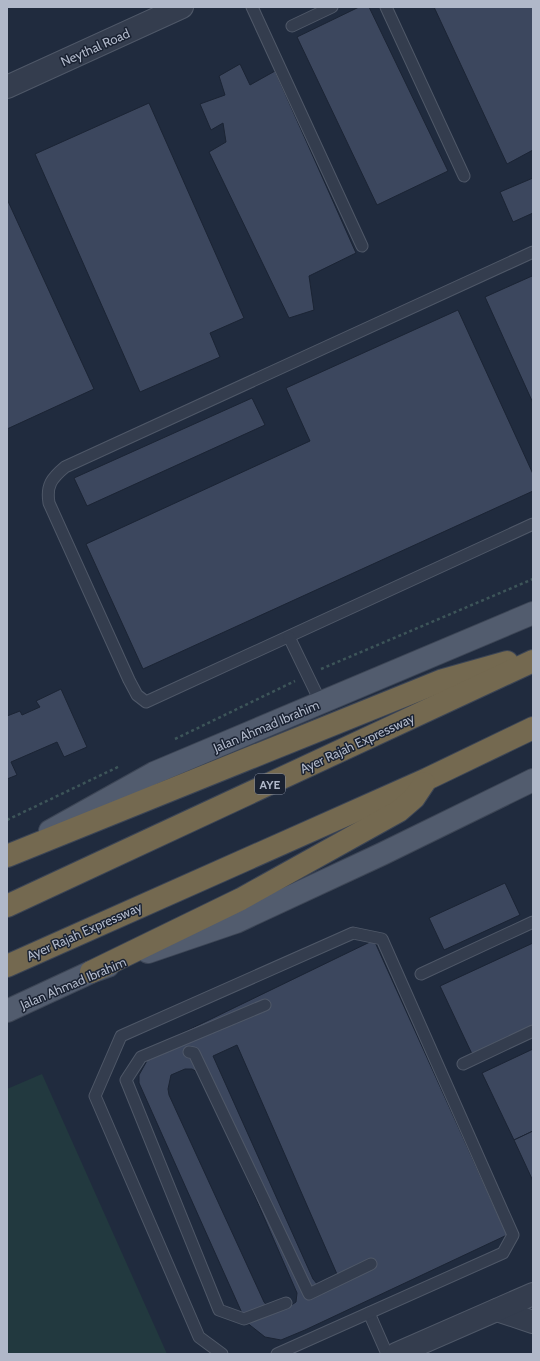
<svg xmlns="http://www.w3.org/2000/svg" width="540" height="1361" viewBox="0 0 540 1361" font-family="Cabin,sans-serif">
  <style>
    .green { fill: #22393f }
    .building { fill: #3c475e; stroke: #1b2434; fill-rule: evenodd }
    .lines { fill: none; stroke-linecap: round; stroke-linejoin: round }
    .lane-casing { stroke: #4f5868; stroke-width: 13 }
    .street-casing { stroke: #4f5868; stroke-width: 24 }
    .primary-casing { stroke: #3d4656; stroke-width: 24 }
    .highway-casing { stroke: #3c4555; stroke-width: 24 }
    .path { stroke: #3d5559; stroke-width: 2.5; stroke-dasharray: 3 3; stroke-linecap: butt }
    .lane { stroke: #343d4e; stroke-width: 11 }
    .street { stroke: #343d4e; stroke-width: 22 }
    .primary { stroke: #525c6e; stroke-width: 22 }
    .highway { stroke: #746950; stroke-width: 22 }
    .labels { text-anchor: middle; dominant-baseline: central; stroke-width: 3; stroke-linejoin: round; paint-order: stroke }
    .shield { fill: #1a2232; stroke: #838b9c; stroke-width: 1 }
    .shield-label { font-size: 12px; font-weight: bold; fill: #b0b8c9 }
    .street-label { font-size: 13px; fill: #b0b8c9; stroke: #1a2232 }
  </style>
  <rect width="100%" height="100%" fill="#202b3e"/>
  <polygon class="green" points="42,1074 167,1354 7,1354 7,1089"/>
  <g class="building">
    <polygon points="359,7 369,7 448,171 377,205 297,37"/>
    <polygon points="434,7 533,7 533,150 507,164"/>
    <polygon points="240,64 250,85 275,71 356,253 309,276 314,310 289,318 209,152 226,142 223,123 211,130 200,104 225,95 219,76"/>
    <polygon points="149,103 244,318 210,333 220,357 140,392 35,154"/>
    <polygon points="533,178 533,213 513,222 500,192"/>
    <polygon points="7,199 94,389 7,429"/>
    <polygon points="532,276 533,278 533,403 485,297"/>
    <polygon points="458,310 533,474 533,491 143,669 86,544 310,441 286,388"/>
    <polygon points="252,398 265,425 87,506 74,478"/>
    <polygon points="61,689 87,747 64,757 57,742 11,762 17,775 7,779 7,716 20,711 22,715 40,707 36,701"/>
    <polygon points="505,883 520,915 444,950 429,918"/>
    <path d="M374,940L507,1235L305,1330L281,1340L265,1337L246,1322L139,1083V1075L153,1050L178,1035ZM237,1045L340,1281L318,1285L313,1279L213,1056ZM185,1069H192L202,1075L297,1293L296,1302L290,1306L269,1308L264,1302L169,1095L168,1089L171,1075Z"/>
    <polygon points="533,943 533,1025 472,1054 440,986"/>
    <polygon points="533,1049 533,1131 514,1140 482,1073"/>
    <polygon points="533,1131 533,1181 514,1140"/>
  </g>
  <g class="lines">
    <g class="lane-casing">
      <g id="lane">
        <polyline points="252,7 362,246"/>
        <polyline points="386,7 464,176"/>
        <polyline points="292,26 332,7"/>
        <path d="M533,252L65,467C52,478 46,485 49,503L129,680L137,695L146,702L533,524"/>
        <polyline points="289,637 321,703"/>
        <polyline points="421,974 533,922"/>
        <polyline points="265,1005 141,1057 126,1080 219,1310 244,1319 286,1303"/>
        <polyline points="189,1052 194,1053 309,1294 371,1264"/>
        <polyline points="463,1064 533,1031"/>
        <polyline points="369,1313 387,1354"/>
        <polyline points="222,1354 199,1337 95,1096 121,1036 353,933 382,939 513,1235 503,1253 277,1354"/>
      </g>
    </g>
    <g class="street-casing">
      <g id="street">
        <polyline points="7,87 182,7"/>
        <polyline points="497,1310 533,1322"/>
        <polyline points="396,1354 533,1294"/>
      </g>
    </g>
    <g class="primary-casing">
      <g id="primary">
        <polyline points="50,831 154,773 533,613"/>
        <polyline points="148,952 236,922 382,854 533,780"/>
        <polyline points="7,1011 91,972 108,966"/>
      </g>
    </g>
    <g class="highway-casing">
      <g id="highway">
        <polyline points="7,856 443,680 507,662"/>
        <polyline points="7,906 533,661"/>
        <polyline points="7,966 427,779 533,728"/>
        <polyline points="91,972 241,899 399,811 414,798 424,783"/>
      </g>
    </g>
    <g class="path">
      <polyline points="321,669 533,579"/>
      <polyline points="175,739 295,681"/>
      <polyline points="7,820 120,766"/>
    </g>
    <use href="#lane" class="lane"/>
    <use href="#street" class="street"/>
    <use href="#primary" class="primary"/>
    <use href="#highway" class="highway"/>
  </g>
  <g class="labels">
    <rect class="shield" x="255" y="774" width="30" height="20" rx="3"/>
    <g class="shield-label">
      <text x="270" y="784">AYE</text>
    </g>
    <g class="street-label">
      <text transform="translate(95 47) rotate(-24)">Neythal Road</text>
      <text transform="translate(266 726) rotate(-23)">Jalan Ahmad Ibrahim</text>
      <text transform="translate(357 743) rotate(-25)">Ayer Rajah Expressway</text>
      <text transform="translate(84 931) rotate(-24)">Ayer Rajah Expressway</text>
      <text transform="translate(73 983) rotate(-23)">Jalan Ahmad Ibrahim</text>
    </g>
  </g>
  <rect width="540" height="1361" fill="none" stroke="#b0b8c9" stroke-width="16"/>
</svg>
